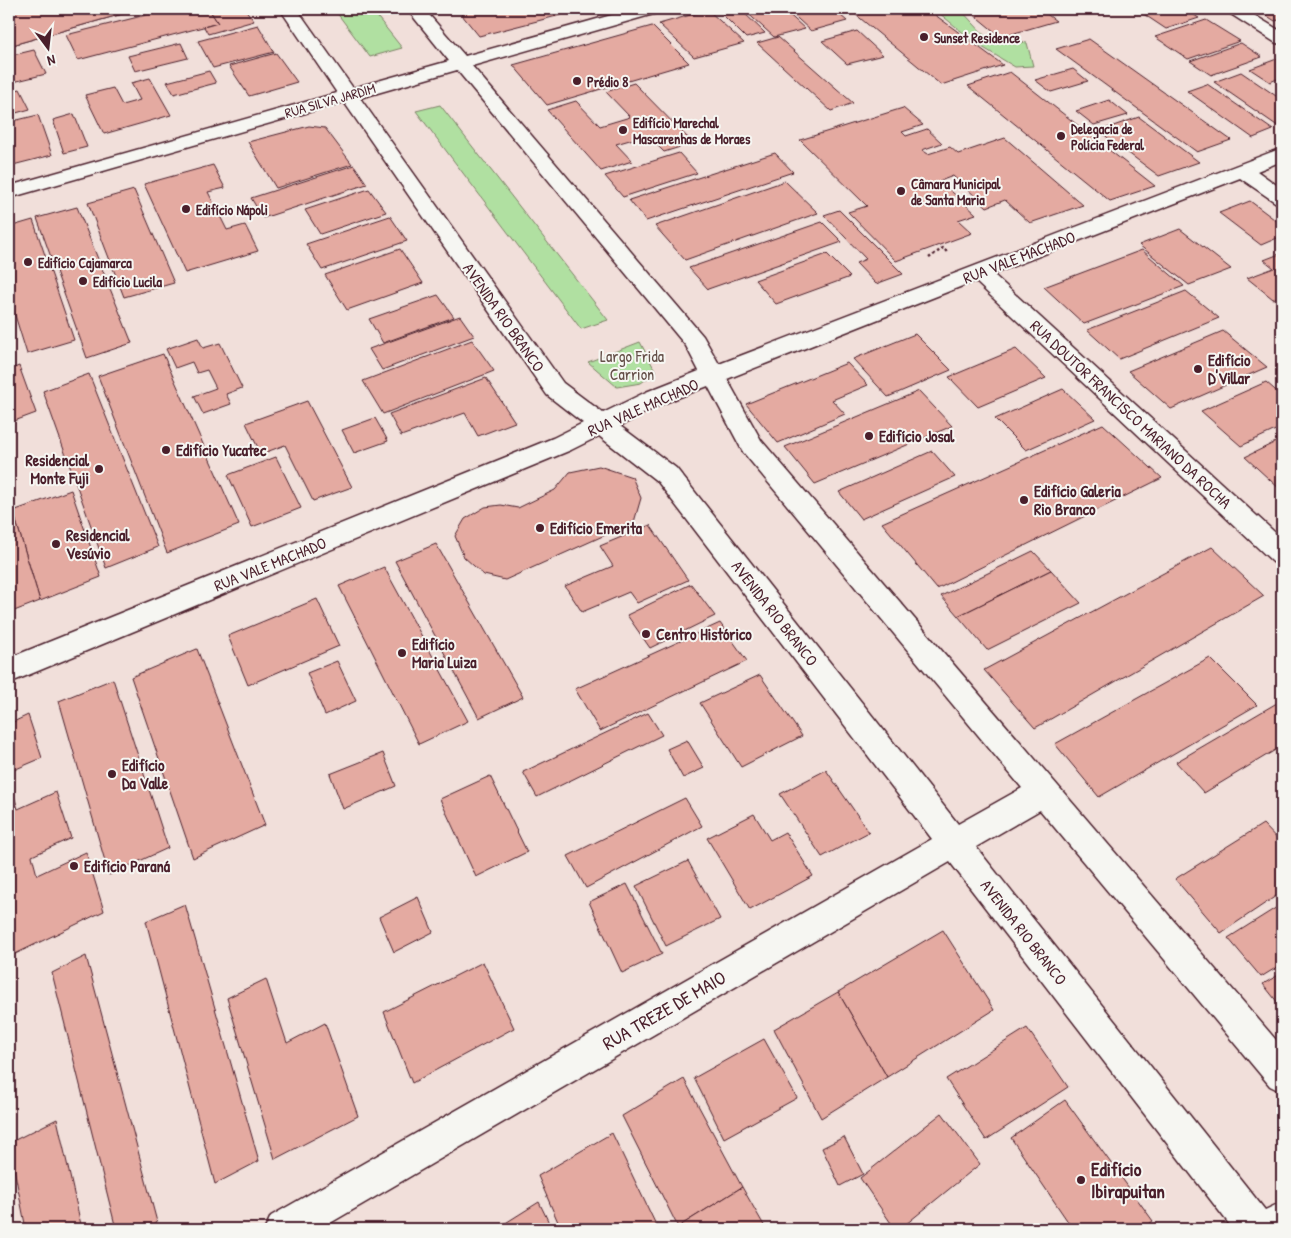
<svg xmlns="http://www.w3.org/2000/svg" width="1291" height="1238" viewBox="0 0 1291 1238" font-family="'Patrick Hand',sans-serif">
  <style>
    .green { fill: #b0e0a1; stroke: #7d8066 }
    .building { fill: #e4aaa1; stroke: #4a1f2b }
    .lines { fill: none; stroke-linecap: round; stroke-linejoin: round }
    .minor-casing { stroke: #4a1f2b; stroke-width: 3 }
    .path { stroke: #4a1f2b; stroke-width: 2.5; stroke-dasharray: 2.5 2.5; stroke-linecap: butt }
    .minor { fill: #f6f6f2; fill-rule: evenodd }
    .poi-dot { fill: #4a1f2b; stroke: #f6f6f2; stroke-width: 2 }
    .labels { text-anchor: middle; dominant-baseline: central; stroke-width: 4; stroke-linejoin: round; paint-order: stroke }
    .far-poi-label { font-size: 14px; font-weight: bold; fill: #4a1f2b; stroke: #f6f6f2; text-anchor: start }
    .far-street-label { font-size: 14px; fill: #4a1f2b; stroke: #f6f6f2 }
    .street-label { font-size: 16px; fill: #4a1f2b; stroke: #f6f6f2 }
    .park-label { font-size: 16px; fill: #644f48; stroke: #f6f6f2 }
    .poi-label { font-size: 16px; font-weight: bold; fill: #4a1f2b; stroke: #f6f6f2; text-anchor: start }
    .near-street-label { font-size: 19px; fill: #4a1f2b; stroke: #f6f6f2 }
    .near-poi-label { font-size: 19px; font-weight: bold; fill: #4a1f2b; stroke: #f6f6f2; text-anchor: start }
  </style>
  <rect width="100%" height="100%" fill="#f1dfda"/>
  <filter id="ink" filterUnits="userSpaceOnUse"><feTurbulence type="fractalNoise" baseFrequency=".02" numOctaves="2"/><feDisplacementMap in="SourceGraphic" scale="10" xChannelSelector="R" yChannelSelector="G"/><feConvolveMatrix kernelMatrix="1 2 1 2 8 2 1 2 1" color-interpolation-filters="sRGB"/></filter>
  <g filter="url(#ink)">
    <g class="green">
      <polygon points="334,9 371,9 402,48 370,57"/>
      <polygon points="934,9 960,9 985,36 1027,43 1033,66 1015,67 977,44"/>
      <polygon points="440,105 608,320 581,329 416,111"/>
      <polygon points="640,342 656,372 641,383 617,387 588,362"/>
    </g>
    <g class="building">
      <polygon points="9,9 140,9 9,46"/>
      <polygon points="9,9 140,9 9,46"/>
      <polygon points="170,9 209,9 218,23 78,60 66,35"/>
      <polygon points="209,9 245,9 254,21 208,34 204,27 218,23"/>
      <polygon points="457,9 494,10 584,9 479,36"/>
      <polygon points="717,9 740,9 765,33 746,38"/>
      <polygon points="743,9 783,9 805,29 774,37"/>
      <polygon points="787,9 833,9 847,21 811,31"/>
      <polygon points="849,9 927,9 1003,65 941,85"/>
      <polygon points="967,9 1040,9 1056,21 1001,37"/>
      <polygon points="1145,9 1185,9 1199,18 1166,29 1139,11"/>
      <polygon points="1264,9 1282,9 1282,19 1275,21 1258,10"/>
      <polygon points="708,10 744,43 694,57 659,24"/>
      <polygon points="1206,20 1240,41 1188,59 1155,37"/>
      <polygon points="258,25 274,52 213,68 198,41"/>
      <polygon points="652,26 689,63 547,105 513,65"/>
      <polygon points="857,31 883,55 847,64 822,41"/>
      <polygon points="778,37 853,103 831,111 757,43"/>
      <polygon points="1089,39 1231,140 1197,152 1056,49"/>
      <polygon points="181,43 188,58 135,71 128,56"/>
      <polygon points="1241,43 1262,57 1211,75 1190,61"/>
      <polygon points="34,50 46,74 9,83 9,56"/>
      <polygon points="276,53 297,82 249,96 229,66"/>
      <polygon points="1282,57 1282,77 1270,82 1250,69"/>
      <polygon points="1073,69 1088,81 1051,92 1035,80"/>
      <polygon points="209,71 216,83 174,94 167,82"/>
      <polygon points="1010,72 1155,186 1110,201 968,86"/>
      <polygon points="1241,72 1282,100 1282,129 1214,82"/>
      <polygon points="150,78 171,115 104,134 85,95 113,88 122,105 140,100 131,83"/>
      <polygon points="634,83 693,143 664,152 647,135 616,144 632,161 601,171 547,110 576,101 600,126 630,117 606,92"/>
      <polygon points="1207,84 1273,130 1253,138 1187,91"/>
      <polygon points="20,89 30,109 9,115 9,92"/>
      <polygon points="1109,100 1128,115 1094,125 1076,111"/>
      <polygon points="903,108 923,125 902,132 906,136 927,129 942,143 922,150 928,154 950,147 958,154 1005,138 1083,205 1030,223 1005,200 987,207 953,176 940,181 976,214 958,220 972,233 896,261 848,212 867,206 800,140"/>
      <polygon points="74,114 87,147 64,153 53,120"/>
      <polygon points="38,115 52,155 9,166 9,122"/>
      <polygon points="1139,117 1199,162 1159,176 1099,131"/>
      <polygon points="309,126 325,128 352,164 276,188 248,142"/>
      <polygon points="679,153 697,173 623,197 605,176"/>
      <polygon points="775,153 793,172 646,221 629,200"/>
      <polygon points="213,165 225,188 208,192 227,230 245,225 258,251 185,273 144,184"/>
      <polygon points="354,165 367,184 263,218 251,198"/>
      <polygon points="785,181 818,213 685,260 655,226"/>
      <polygon points="369,189 386,212 320,234 305,210"/>
      <polygon points="134,190 174,283 124,297 88,203"/>
      <polygon points="1250,201 1282,225 1282,236 1261,245 1219,213"/>
      <polygon points="77,207 132,343 87,358 37,218"/>
      <polygon points="839,210 903,274 876,284 856,263 866,259 824,215"/>
      <polygon points="390,216 407,241 322,270 306,244"/>
      <polygon points="33,220 74,340 27,354 9,296 9,227"/>
      <polygon points="822,222 842,242 708,289 689,268"/>
      <polygon points="1180,229 1231,269 1189,285 1139,245"/>
      <polygon points="400,249 423,283 347,310 325,275"/>
      <polygon points="1142,250 1184,286 1084,324 1044,287"/>
      <polygon points="1282,253 1282,295 1273,299 1247,278 1274,268 1264,260"/>
      <polygon points="827,254 850,277 776,304 755,280"/>
      <polygon points="1186,291 1219,318 1119,359 1087,330"/>
      <polygon points="438,295 454,317 383,343 369,319"/>
      <polygon points="460,316 474,336 382,370 369,349"/>
      <polygon points="1223,331 1267,367 1171,409 1128,371"/>
      <polygon points="915,334 951,370 888,397 853,359"/>
      <polygon points="198,338 203,348 220,343 242,388 226,394 231,404 203,414 194,396 216,388 207,370 197,373 192,362 175,368 166,349"/>
      <polygon points="472,340 494,371 383,414 363,381"/>
      <polygon points="1016,349 1046,378 978,407 949,377"/>
      <polygon points="163,354 239,525 167,553 98,376"/>
      <polygon points="847,363 868,385 832,400 845,414 778,443 746,404"/>
      <polygon points="19,366 36,413 9,423 9,370"/>
      <polygon points="89,374 158,547 106,568 43,391"/>
      <polygon points="486,378 515,422 478,436 465,413 401,436 389,414"/>
      <polygon points="1266,382 1282,396 1282,427 1241,446 1201,411"/>
      <polygon points="1063,389 1095,419 1026,450 995,419"/>
      <polygon points="919,391 952,426 815,484 785,447"/>
      <polygon points="307,401 352,487 313,501 285,445 261,454 246,423"/>
      <polygon points="375,418 388,441 354,453 342,430"/>
      <polygon points="1103,424 1162,478 937,589 882,523"/>
      <polygon points="1282,439 1282,491 1245,457"/>
      <polygon points="932,451 955,477 861,519 839,492"/>
      <polygon points="276,457 301,508 252,527 228,475"/>
      <polygon points="599,466 632,477 641,498 634,522 505,580 484,575 464,557 455,536 465,519 485,507 501,505 518,508 555,490 570,472"/>
      <polygon points="71,490 101,577 40,601 13,511"/>
      <polygon points="13,511 40,601 9,613 9,513"/>
      <polygon points="650,525 688,580 637,603 629,592 582,612 565,586 613,566 600,546"/>
      <polygon points="436,544 523,697 479,718 395,561"/>
      <polygon points="1212,547 1264,596 1035,728 984,670"/>
      <polygon points="1033,551 1051,570 958,616 941,596"/>
      <polygon points="384,567 468,721 419,744 339,586"/>
      <polygon points="1051,570 1081,603 987,650 958,616"/>
      <polygon points="691,584 715,616 650,648 627,615"/>
      <polygon points="317,599 339,646 248,685 228,636"/>
      <polygon points="720,623 747,661 600,731 575,689"/>
      <polygon points="197,649 265,825 193,858 131,677"/>
      <polygon points="1210,658 1257,705 1099,797 1055,744"/>
      <polygon points="337,661 356,701 325,715 307,673"/>
      <polygon points="760,675 802,736 741,767 700,703"/>
      <polygon points="113,679 168,848 109,875 59,701"/>
      <polygon points="1282,700 1282,746 1204,793 1176,762"/>
      <polygon points="648,713 662,735 537,797 523,772"/>
      <polygon points="28,715 42,758 9,772 9,724"/>
      <polygon points="687,740 704,768 683,778 667,749"/>
      <polygon points="383,753 396,786 343,809 330,774"/>
      <polygon points="826,770 869,832 822,857 780,794"/>
      <polygon points="490,776 527,852 476,877 440,799"/>
      <polygon points="9,779 18,809 56,792 71,838 32,856 37,875 86,852 104,911 9,957"/>
      <polygon points="685,798 702,826 586,888 568,856"/>
      <polygon points="754,814 770,840 785,832 813,876 750,910 707,838"/>
      <polygon points="1263,824 1282,844 1282,892 1221,933 1175,879"/>
      <polygon points="688,861 720,919 666,946 636,886"/>
      <polygon points="627,884 662,954 622,973 589,902"/>
      <polygon points="418,897 433,932 394,952 379,917"/>
      <polygon points="185,904 259,1161 215,1184 146,921"/>
      <polygon points="1282,904 1282,964 1261,977 1228,938"/>
      <polygon points="943,930 994,1010 887,1077 838,992"/>
      <polygon points="86,956 157,1222 143,1229 116,1229 52,973"/>
      <polygon points="483,962 514,1028 412,1083 384,1012"/>
      <polygon points="1282,973 1282,1008 1263,984"/>
      <polygon points="266,979 287,1043 325,1023 358,1116 275,1159 227,998"/>
      <polygon points="838,992 887,1077 821,1118 774,1029"/>
      <polygon points="1027,1028 1068,1087 986,1140 946,1079"/>
      <polygon points="764,1039 797,1098 724,1138 694,1078"/>
      <polygon points="684,1079 742,1187 678,1227 622,1116"/>
      <polygon points="1065,1100 1153,1221 1142,1229 1073,1229 1011,1138"/>
      <polygon points="942,1113 980,1164 900,1229 895,1229 860,1178"/>
      <polygon points="57,1119 82,1229 26,1229 9,1143"/>
      <polygon points="612,1133 658,1229 561,1229 538,1176"/>
      <polygon points="844,1137 863,1174 840,1186 822,1148"/>
      <polygon points="742,1187 766,1229 680,1229 678,1227"/>
      <polygon points="539,1202 552,1229 496,1229"/>
    </g>
    <g class="lines">
      <g class="minor-casing">
        <g id="minor">
          <path d="M280,9H297L353,88L449,61L407,9H424L465,56L633,9H659L657,13L472,66L703,336L719,364L1282,148V161L1257,171L1282,189V204L1275,202L1240,178L993,274L1282,539V565L1273,562L975,281L727,379L761,440L1282,1047V1092L1270,1086L1040,810L976,847L1265,1210L1282,1202V1229H1233L950,862L320,1229H265L271,1216L932,839L658,482L599,436L571,450L9,683V658L553,438L583,423L547,395L344,102L9,198V186L337,93ZM457,70L686,346L699,371L646,392L603,413L563,383L360,98ZM708,386L743,452L1022,788L958,824L676,468L620,426L662,404Z"/>
          <polygon points="1223,9 1244,9 1282,32 1282,44 1276,43"/>
        </g>
      </g>
      <polyline class="path" points="929,258 943,248 948,253"/>
      <use href="#minor" class="minor"/>
    </g>
  </g>
  <g class="poi-dot">
    <circle cx="924" cy="37" r="5"/>
    <circle cx="577" cy="81" r="5"/>
    <circle cx="623" cy="130" r="5"/>
    <circle cx="1061" cy="136" r="5"/>
    <circle cx="901" cy="191" r="5"/>
    <circle cx="186" cy="209" r="5"/>
    <circle cx="28" cy="262" r="5"/>
    <circle cx="83" cy="281" r="5"/>
    <circle cx="1198" cy="369" r="5"/>
    <circle cx="869" cy="436" r="5"/>
    <circle cx="166" cy="450" r="5"/>
    <circle cx="99" cy="469" r="5"/>
    <circle cx="1024" cy="500" r="5"/>
    <circle cx="540" cy="528" r="5"/>
    <circle cx="56" cy="544" r="5"/>
    <circle cx="646" cy="634" r="5"/>
    <circle cx="402" cy="653" r="5"/>
    <circle cx="112" cy="774" r="5"/>
    <circle cx="74" cy="866" r="5"/>
    <circle cx="1081" cy="1180" r="5"/>
  </g>
  <g class="labels">
    <g class="far-poi-label">
      <text x="934" y="37">Sunset Residence</text>
      <text x="587" y="81">Prédio 8</text>
      <text x="633" y="122">Edifício Marechal<tspan x="633" dy="16">Mascarenhas de Moraes</tspan></text>
      <text x="1071" y="128">Delegacia de<tspan x="1071" dy="16">Polícia Federal</tspan></text>
      <text x="911" y="183">Câmara Municipal<tspan x="911" dy="16">de Santa Maria</tspan></text>
      <text x="196" y="209">Edifício Nápoli</text>
      <text x="38" y="262">Edifício Cajamarca</text>
      <text x="93" y="281">Edifício Lucila</text>
    </g>
    <g class="far-street-label">
      <text transform="translate(330 100) rotate(-16)">RUA SILVA JARDIM</text>
    </g>
    <g class="street-label">
      <text transform="translate(1019 257) rotate(-21)">RUA VALE MACHADO</text>
      <text transform="translate(504 317) rotate(55)">AVENIDA RIO BRANCO</text>
      <text transform="translate(643 407) rotate(-24)">RUA VALE MACHADO</text>
      <text transform="translate(1131 414) rotate(43)">RUA DOUTOR FRANCISCO MARIANO DA ROCHA</text>
      <text transform="translate(270 564) rotate(-22)">RUA VALE MACHADO</text>
      <text transform="translate(775 613) rotate(52)">AVENIDA RIO BRANCO</text>
      <text transform="translate(1024 932) rotate(52)">AVENIDA RIO BRANCO</text>
    </g>
    <g class="park-label">
      <text x="632" y="356">Largo Frida<tspan x="632" dy="18">Carrion</tspan></text>
    </g>
    <g class="poi-label">
      <text x="1208" y="360">Edifício<tspan x="1208" dy="18">D'Villar</tspan></text>
      <text x="879" y="436">Edifício Josal</text>
      <text x="176" y="450">Edifício Yucatec</text>
      <text x="89" y="460" text-anchor="end">Residencial<tspan x="89" dy="18">Monte Fuji</tspan></text>
      <text x="1034" y="491">Edifício Galeria<tspan x="1034" dy="18">Rio Branco</tspan></text>
      <text x="550" y="528">Edifício Emerita</text>
      <text x="66" y="535">Residencial<tspan x="66" dy="18">Vesúvio</tspan></text>
      <text x="656" y="634">Centro Histórico</text>
      <text x="412" y="644">Edifício<tspan x="412" dy="18">Maria Luiza</tspan></text>
      <text x="122" y="765">Edifício<tspan x="122" dy="18">Da Valle</tspan></text>
      <text x="84" y="866">Edifício Paraná</text>
    </g>
    <g class="near-street-label">
      <text transform="translate(664 1010) rotate(-30)">RUA TREZE DE MAIO</text>
    </g>
    <g class="near-poi-label">
      <text x="1091" y="1169">Edifício<tspan x="1091" dy="22">Ibirapuitan</tspan></text>
    </g>
  </g>
  <rect width="1291" height="1238" fill="none" stroke="#f6f6f2" stroke-width="30"/>
  <rect x="15" y="15" width="1261" height="1208" fill="none" stroke="#4a1f2b" stroke-width="2" filter="url(#ink)"/>
  <g transform="translate(48 48) rotate(165)" stroke="#f6f6f2" stroke-width="4" paint-order="stroke">
  <path d="M0-4L9 19L0 12L-9 19Z" fill="#4a1f2b"/>
  <text y="-8" font-size="14" font-weight="bold" text-anchor="middle" fill="#4a1f2b">N</text>
  </g>
</svg>
